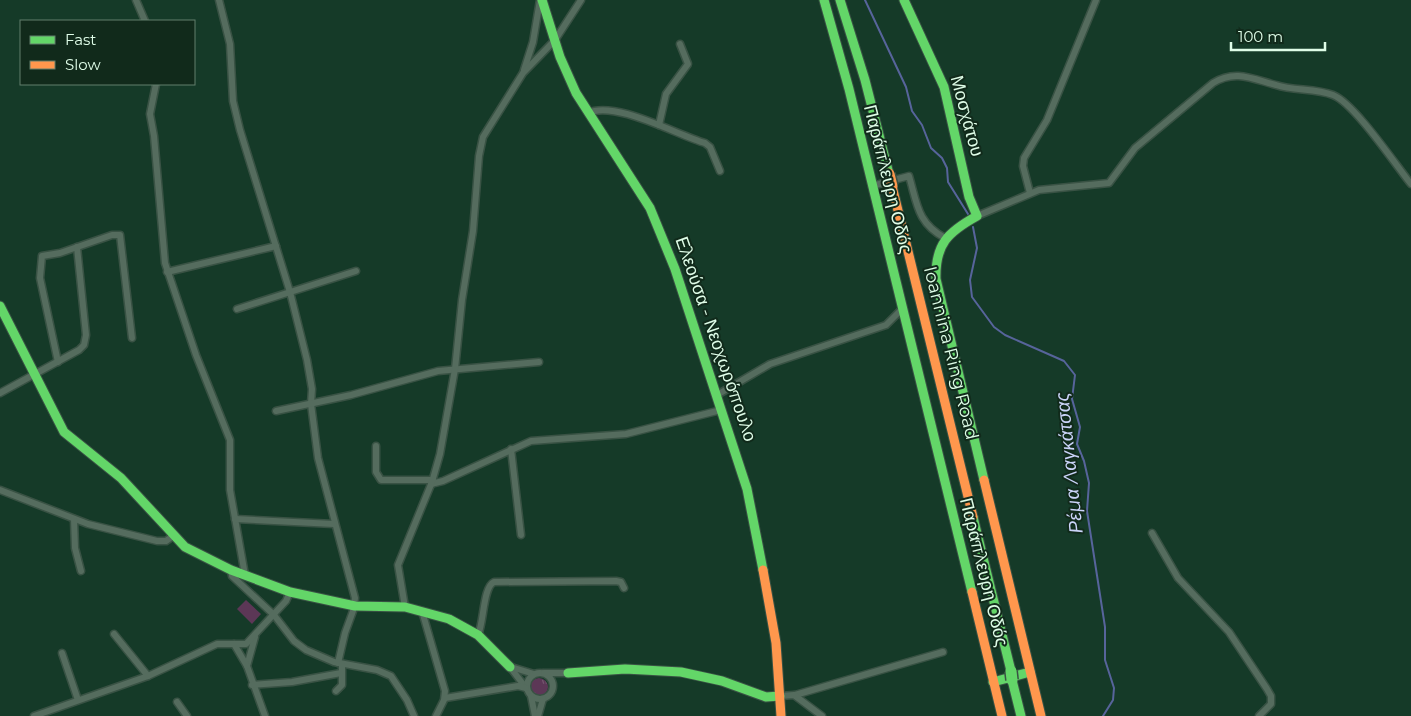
<svg xmlns="http://www.w3.org/2000/svg" width="1411" height="716" viewBox="0 0 1411 716" font-family="Montserrat,sans-serif">
  <style>
    .grass { fill: url(#grass-tufts) }
    .pitch { fill: #5c3756 }
    .lines { fill: none; stroke-linecap: round; stroke-linejoin: round }
    .stream { stroke: #57649b; stroke-width: 2 }
    .street-casing { stroke: #395244; stroke-width: 9 }
    .fast-casing { stroke: #395244; stroke-width: 11 }
    .slow-casing { stroke: #395244; stroke-width: 11 }
    .street { stroke: #556c5e; stroke-width: 6 }
    .fast { stroke: #63d668; stroke-width: 9 }
    .slow { stroke: #ff974d; stroke-width: 9 }
    .fast-bridge-casing { stroke: #395244; stroke-width: 14; stroke-linecap: butt }
    .slow-bridge-casing { stroke: #395244; stroke-width: 14; stroke-linecap: butt }
    .fast-bridge { stroke: #63d668; stroke-width: 11 }
    .slow-bridge { stroke: #ff974d; stroke-width: 11 }
    .labels { text-anchor: middle; dominant-baseline: central; stroke-width: 4; stroke-linejoin: round; paint-order: stroke }
    .street-label { font-size: 18px; fill: #dffde8; stroke: #112a1b }
    .water-label { font-size: 19px; font-style: italic; fill: #cbd4f9; stroke: #112a1b }
  </style>
  <defs>
    <pattern id="grass-tufts" width="24" height="20" patternUnits="userSpaceOnUse" patternTransform="scale(1.25)"><rect width="24" height="20" fill="#5c3756"/><path d="M3 7l-1-3M5 7V3M7 7l1-3M15 17l-1-3M17 17v-4M19 17l1-3" fill="none" stroke="#73556e"/></pattern>
  </defs>
  <rect width="100%" height="100%" fill="#153a28"/>
  <circle class="grass" cx="539" cy="687" r="9"/>
  <polygon class="pitch" points="246,600 261,614 252,624 237,609"/>
  <g class="lines">
    <g class="stream">
      <polyline points="865,0 906,87 912,111 922,125 931,148 942,158 947,168 948,182 968,214"/>
      <polyline points="973,227 977,248 970,280 972,297 994,327 1005,335 1064,361 1075,375 1072,399 1080,427 1077,444 1084,461 1089,483 1087,511 1105,627 1105,660 1114,688 1113,700 1103,716"/>
    </g>
    <g class="street-casing">
      <g id="street">
        <polyline points="136,0 145,21"/>
        <polyline points="219,0 230,44 233,101 240,130 290,292 307,360 312,389 311,404 318,458 355,598 353,611 345,633 338,663"/>
        <polyline points="524,70 533,42 540,0"/>
        <polyline points="156,84 150,114 154,136 165,263 196,355 230,440 230,490 245,575"/>
        <path d="M588,113C615,100 677,135 705,143L710,147L720,171"/>
        <polyline points="659,125 666,94 688,64 680,44"/>
        <path d="M872,186L909,176C917,203 917,223 945,238"/>
        <polyline points="1030,193 1023,166 1024,158 1047,120 1096,0"/>
        <path d="M977,216L1039,190L1109,183L1135,148L1213,83C1235,69 1253,79 1276,85C1294,91 1315,88 1333,95C1354,103 1395,164 1411,184"/>
        <polyline points="167,272 276,246"/>
        <polyline points="237,309 356,271"/>
        <polyline points="58,362 40,278 42,256 60,253 112,235 120,235 132,338"/>
        <polyline points="0,393 79,350 84,345 86,335 77,247"/>
        <polyline points="717,395 770,364 886,325 902,309"/>
        <polyline points="276,411 351,395 438,371 539,362"/>
        <polyline points="376,446 376,472 381,480 433,480"/>
        <polyline points="511,449 521,535"/>
        <polyline points="431,484 443,481 531,441 626,434 721,410"/>
        <polyline points="0,490 88,524 157,541 166,541 173,536"/>
        <polyline points="74,519 75,548 81,571"/>
        <polyline points="235,519 334,524"/>
        <polyline points="1152,533 1178,578 1229,632 1267,689 1271,696 1271,704 1259,716"/>
        <polyline points="231,570 232,576 274,615 294,641 306,650 334,662 377,670 391,676 407,700 414,716"/>
        <polyline points="405,607 398,565 432,482 440,454 455,369 462,300 473,231 479,156 483,137 523,73 555,40 581,0"/>
        <polyline points="422,611 445,691 444,700 436,716"/>
        <polyline points="114,634 148,676"/>
        <path d="M478,635C484,622 483,587 494,582L616,581L621,582L624,588"/>
        <polyline points="255,637 247,666 265,716"/>
        <polyline points="234,644 247,666"/>
        <polyline points="62,653 78,700"/>
        <polyline points="510,667 526,688"/>
        <polyline points="511,667 534,674"/>
        <circle cx="540" cy="686" r="13"/>
        <polyline points="544,673 568,673"/>
        <polyline points="252,685 292,682 341,673"/>
        <polyline points="336,691 342,685 342,664"/>
        <polyline points="795,695 943,652"/>
        <polyline points="531,696 535,716"/>
        <polyline points="780,696 794,695 822,716"/>
        <polyline points="445,698 518,686 526,688"/>
        <polyline points="177,702 187,716"/>
        <polyline points="34,716 148,676 217,644 246,644 286,601 290,592"/>
        <polyline points="538,716 543,699"/>
      </g>
    </g>
    <g class="fast-casing">
      <g id="fast">
        <polyline points="542,0 560,57 576,93 650,208 675,269 747,489 763,570"/>
        <polyline points="824,0 849,89 972,592"/>
        <polyline points="840,0 865,80 889,174"/>
        <path d="M904,0L944,87L969,197L977,216C948,232 935,244 936,279L984,480"/>
        <polyline points="0,306 64,432 121,478 185,547 231,570 290,592 355,606 405,607 449,619 478,635 510,667"/>
        <polyline points="973,517 1011,671"/>
        <polyline points="568,673 625,669 681,672 722,681 766,697 780,696"/>
        <polyline points="1012,680 1021,716"/>
        <polyline points="993,682 1030,672"/>
      </g>
    </g>
    <g class="slow-casing">
      <g id="slow">
        <polyline points="892,186 973,517"/>
        <polyline points="984,480 1041,716"/>
        <polyline points="763,570 776,643 781,716"/>
        <polyline points="972,592 1002,716"/>
      </g>
    </g>
    <use href="#street" class="street"/>
    <use href="#fast" class="fast"/>
    <use href="#slow" class="slow"/>
    <g class="fast-bridge-casing">
      <polyline id="fast-bridge" points="1011,671 1012,680"/>
    </g>
    <g class="slow-bridge-casing">
      <polyline id="slow-bridge" points="889,174 892,186"/>
    </g>
    <use href="#fast-bridge" class="fast-bridge"/>
    <use href="#slow-bridge" class="slow-bridge"/>
  </g>
  <g class="labels">
    <g class="street-label">
      <text transform="translate(967 116) rotate(75)">Μοσχάτου</text>
      <text transform="translate(888 179) rotate(76)">Παράπλευρη Οδός</text>
      <text transform="translate(716 339) rotate(71)">Ελεούσα - Νεοχωρόπουλο</text>
      <text transform="translate(951 353) rotate(76)">Ioannina Ring Road</text>
      <text transform="translate(984 572) rotate(76)">Παράπλευρη Οδός</text>
    </g>
    <g class="water-label">
      <text transform="translate(1069 463) rotate(-96)">Ρέμα Λαγκάτσας</text>
    </g>
  </g>
  <rect x="20" y="20" width="175" height="65" fill="#112a1b" stroke="#637e6d"/>
  <rect x="30" y="36" width="25" height="8" fill="#63d668" stroke="#637e6d"/>
  <text x="65" y="45" font-size="15" fill="#dffde8">Fast</text>
  <rect x="30" y="61" width="25" height="8" fill="#ff974d" stroke="#637e6d"/>
  <text x="65" y="70" font-size="15" fill="#dffde8">Slow</text>
  <path d="M1231 42v8h94v-8" fill="none" stroke="#dffde8" stroke-width="2.5"/>
  <text x="1238" y="42" font-size="15" fill="#dffde8" stroke="#112a1b" stroke-width="4" paint-order="stroke">100 m</text>
</svg>
